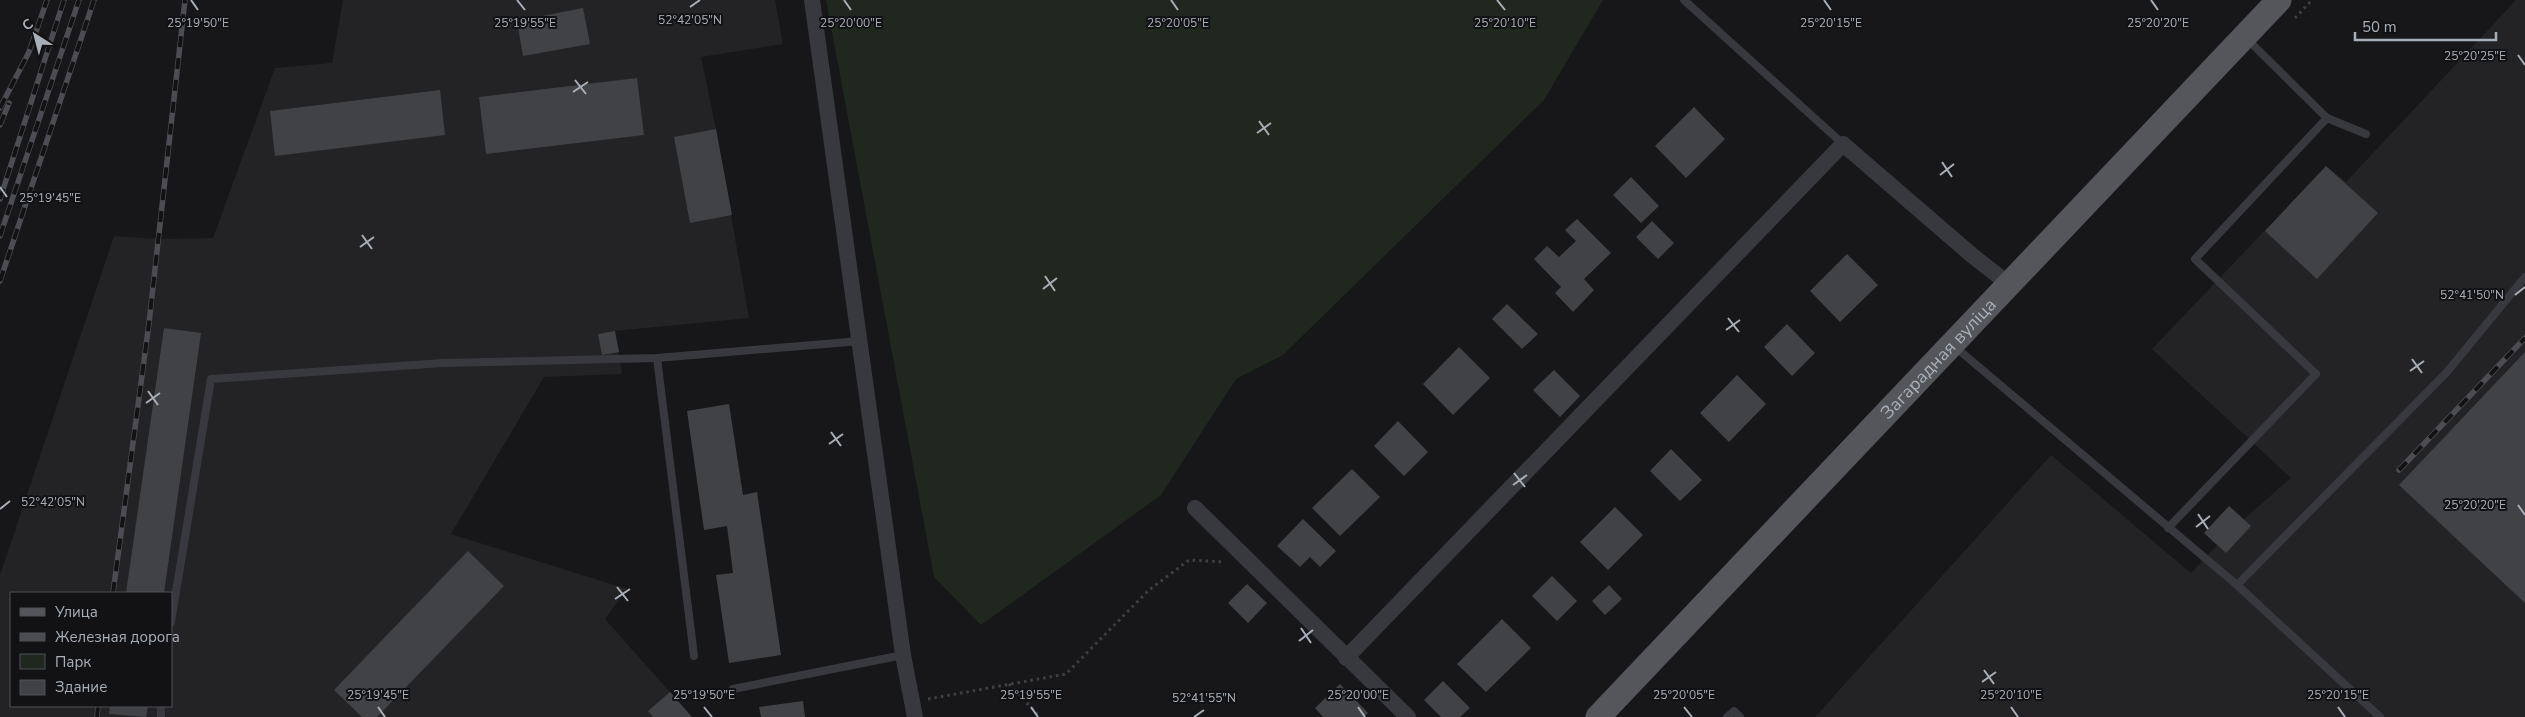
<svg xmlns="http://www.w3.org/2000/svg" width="2525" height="717" viewBox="0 0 2525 717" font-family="'Nunito Sans',sans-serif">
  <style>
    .built { fill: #232326; fill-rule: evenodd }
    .green { fill: #1f271f }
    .building { fill: #414246 }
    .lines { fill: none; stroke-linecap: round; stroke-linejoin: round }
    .path { stroke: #3e4045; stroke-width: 3; stroke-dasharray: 2.5 4; stroke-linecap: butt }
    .service { stroke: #38393e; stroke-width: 8 }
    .minor { stroke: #38393e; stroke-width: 16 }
    .primary { stroke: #54565c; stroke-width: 25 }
    .rail-casing { stroke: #4b4d52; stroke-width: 5.5 }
    .rail { stroke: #121214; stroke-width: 4; stroke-dasharray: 11; stroke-linecap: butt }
    .ticks { fill: none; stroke: #a9afb8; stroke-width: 2 }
    .labels { text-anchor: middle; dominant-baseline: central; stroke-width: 4; stroke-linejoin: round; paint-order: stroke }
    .street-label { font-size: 18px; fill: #a9afb8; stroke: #121214 }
    .ticks-label { font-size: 12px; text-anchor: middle; fill: #a9afb8; stroke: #121214; stroke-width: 4; stroke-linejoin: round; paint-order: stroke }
  </style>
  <rect width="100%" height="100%" fill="#171719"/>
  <g class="built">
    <path d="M343,0H775L783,44L701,57L716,129L749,318L615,331L622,374L544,377L451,534L627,589L605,619L692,717H0V575L114,236L159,239L213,238L275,68L332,63ZM11,593H171V706H11Z"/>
    <polygon points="2516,0 2525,0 2525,717 1815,717 2051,455 2191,573 2217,545 2204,533 2229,506 2244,519 2291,478 2152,349 2326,166 2346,182"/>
  </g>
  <polygon class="green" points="826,0 1603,0 1544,100 1283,355 1236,379 1161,495 981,625 934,577"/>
  <g class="building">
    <polygon points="583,8 590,44 523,56 517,21"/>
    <polygon points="637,78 644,135 486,154 479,97"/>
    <polygon points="440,90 445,135 275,156 270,111"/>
    <polygon points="1694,107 1725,139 1686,178 1655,146"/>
    <polygon points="716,129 732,215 690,223 674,137"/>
    <polygon points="2326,166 2378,213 2317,279 2265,231"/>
    <polygon points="1631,177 1659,206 1641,223 1613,195"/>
    <polygon points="1577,219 1611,253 1584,279 1594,290 1573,312 1555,293 1561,287 1534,259 1547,246 1559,257 1576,241 1565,230"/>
    <polygon points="1652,221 1674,243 1658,259 1636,237"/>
    <polygon points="1847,254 1878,285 1840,322 1810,291"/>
    <polygon points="1507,304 1538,334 1522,349 1492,319"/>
    <polygon points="1787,324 1815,353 1792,376 1764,347"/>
    <polygon points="164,328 201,333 164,593 126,593"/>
    <polygon points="615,331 619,352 602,355 598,334"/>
    <polygon points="1459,347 1490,378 1453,415 1423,384"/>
    <polygon points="2525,352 2525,603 2399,485"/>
    <polygon points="1554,370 1580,396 1560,417 1533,390"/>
    <polygon points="1737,375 1766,404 1729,442 1700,413"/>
    <polygon points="729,404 743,495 757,492 781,655 729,663 716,575 733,573 727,526 704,530 687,411"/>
    <polygon points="1398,421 1428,452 1404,476 1374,446"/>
    <polygon points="1671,449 1702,480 1680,501 1650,471"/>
    <polygon points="1352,469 1380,497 1340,536 1312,508"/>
    <polygon points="2229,506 2251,526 2226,553 2204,533"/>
    <polygon points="1615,507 1643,535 1608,570 1580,542"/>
    <polygon points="1303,519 1336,551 1320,567 1310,557 1300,567 1277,546"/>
    <polygon points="468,551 504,586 377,717 362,717 334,690"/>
    <polygon points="1552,576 1577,601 1557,621 1532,596"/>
    <polygon points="1247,584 1267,603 1248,623 1228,603"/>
    <polygon points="1609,585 1622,599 1605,615 1592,601"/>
    <polygon points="1502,619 1531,648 1486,692 1457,664"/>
    <polygon points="1443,681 1470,708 1460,717 1441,717 1424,700"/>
    <polygon points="1340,684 1368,713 1364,717 1323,717 1315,708"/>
    <polygon points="670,692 692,717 653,717 648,711"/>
    <polygon points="803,701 805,717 761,717 759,707"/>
    <polygon points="110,706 148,706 146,717 109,714"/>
  </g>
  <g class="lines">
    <g class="path">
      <polyline points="2295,18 2312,0"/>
      <polyline points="1009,684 1040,717"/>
      <polyline points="928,699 1066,674 1149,590 1189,560 1225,562"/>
    </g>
    <g class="service">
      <polyline points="1684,0 1843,144"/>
      <polyline points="2247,39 2327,118 2366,134"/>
      <polyline points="1954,346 2237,585 2447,372 2525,277"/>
      <polyline points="657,358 694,656"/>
      <polyline points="2168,528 2316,374 2195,259 2327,118"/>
      <polyline points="2237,585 2380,717"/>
      <polyline points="171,622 211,379 443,363 657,358 860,341"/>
      <polyline points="733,689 903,655"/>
      <polyline points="161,717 161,706"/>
      <polyline points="1727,717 1734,711 1740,717"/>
    </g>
    <g class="minor">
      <polyline points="812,0 903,655 915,717"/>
      <polyline points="1195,508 1408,717"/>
      <polyline points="1346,658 1843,144 1974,257 2010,285"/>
    </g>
    <path class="primary" id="s1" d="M1598,717L2279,0"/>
    <g class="rail-casing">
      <g id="rail">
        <polyline points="0,108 29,52 47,0"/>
        <polyline points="0,125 9,103"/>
        <polyline points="0,199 64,0"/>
        <polyline points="0,236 79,0"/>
        <polyline points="0,281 94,0"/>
        <polyline points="2399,470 2525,338"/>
        <polyline points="113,593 149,323 185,0"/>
        <polyline points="97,717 98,706"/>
      </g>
    </g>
    <use href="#rail" class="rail"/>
  </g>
  <path class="ticks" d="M191,0L198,10M517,0L525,10M844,0L851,10M1171,0L1178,10M1497,0L1505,10M1824,0L1831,10M2151,0L2158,10M690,7L700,0M2518,55L2525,65M575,80L586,94M573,92L588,82M1259,121L1269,135M1257,133L1271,123M1942,162L1952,177M1940,175L1954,164M0,187L7,197M362,235L372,249M360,247L374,237M1045,276L1055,291M1043,289L1057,278M2515,295L2525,287M1728,318L1739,332M1726,330L1740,320M2412,359L2422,373M2410,371L2424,361M148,391L158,405M146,403L160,393M831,432L841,446M829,444L843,434M1514,473L1525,487M1513,485L1527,475M2518,505L2525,515M0,509L10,501M2198,514L2208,529M2196,527L2210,516M617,587L628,601M615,599L630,589M1301,628L1311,643M1299,641L1313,630M1984,670L1994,684M1982,682L1996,672M378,707L385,717M704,707L712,717M1031,707L1038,717M1358,707L1365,717M1684,707L1692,717M2011,707L2018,717M2338,707L2345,717M1194,717L1204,710"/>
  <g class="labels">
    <g class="street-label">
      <text stroke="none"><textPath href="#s1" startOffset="494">Загарадная вуліца</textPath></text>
    </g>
  </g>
  <g class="ticks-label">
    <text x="690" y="24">52°42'05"N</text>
    <text x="198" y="27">25°19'50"E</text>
    <text x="525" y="27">25°19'55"E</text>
    <text x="851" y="27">25°20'00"E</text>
    <text x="1178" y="27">25°20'05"E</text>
    <text x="1505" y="27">25°20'10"E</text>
    <text x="1831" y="27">25°20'15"E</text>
    <text x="2158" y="27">25°20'20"E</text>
    <text x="2475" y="60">25°20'25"E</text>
    <text x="50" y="202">25°19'45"E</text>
    <text x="2472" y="299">52°41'50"N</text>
    <text x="53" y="506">52°42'05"N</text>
    <text x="2475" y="509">25°20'20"E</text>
    <text x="378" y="699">25°19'45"E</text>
    <text x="704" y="699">25°19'50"E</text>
    <text x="1031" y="699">25°19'55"E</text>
    <text x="1358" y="699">25°20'00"E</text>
    <text x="1684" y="699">25°20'05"E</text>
    <text x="2011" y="699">25°20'10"E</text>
    <text x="2338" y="699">25°20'15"E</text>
    <text x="1204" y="702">52°41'55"N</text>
  </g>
  <rect x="10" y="592" width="162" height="115" fill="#121214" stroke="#4e5156"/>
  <rect x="20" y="608" width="25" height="8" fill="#54565c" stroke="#4e5156"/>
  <text x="55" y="617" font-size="15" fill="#a9afb8">Улица</text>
  <rect x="20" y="633" width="25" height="8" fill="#4b4d52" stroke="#4e5156"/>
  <text x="55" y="642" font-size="15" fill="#a9afb8">Железная дорога</text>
  <rect x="20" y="654" width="25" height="15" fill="#1f271f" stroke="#4e5156"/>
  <text x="55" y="667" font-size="15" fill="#a9afb8">Парк</text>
  <rect x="20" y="680" width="25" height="15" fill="#414246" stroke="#4e5156"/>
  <text x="55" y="692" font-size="15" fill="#a9afb8">Здание</text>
  <g transform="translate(35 35) rotate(324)" stroke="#121214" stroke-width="4" paint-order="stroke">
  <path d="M0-4L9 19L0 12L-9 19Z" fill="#a9afb8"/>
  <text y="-8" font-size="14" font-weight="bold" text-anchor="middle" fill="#a9afb8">С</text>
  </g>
  <path d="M2355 32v8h141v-8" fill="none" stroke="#a9afb8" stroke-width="2.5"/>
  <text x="2362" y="32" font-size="15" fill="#a9afb8" stroke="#121214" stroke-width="4" paint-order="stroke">50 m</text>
</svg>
